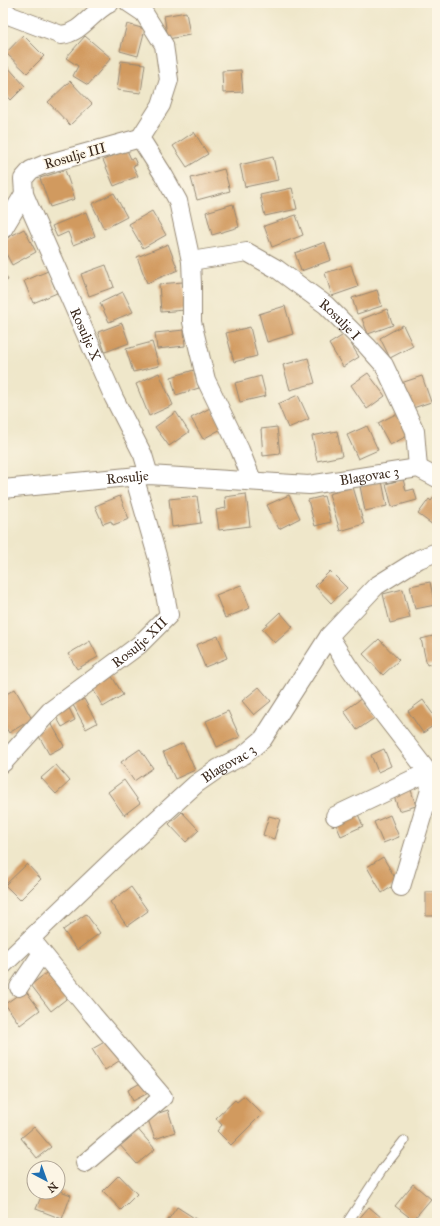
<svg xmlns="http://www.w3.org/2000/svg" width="440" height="1226" viewBox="0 0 440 1226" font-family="'IM FELL Great Primer',serif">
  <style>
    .building { fill: #d19a5e }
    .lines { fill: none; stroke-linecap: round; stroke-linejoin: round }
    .service-casing { stroke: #958874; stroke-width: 11 }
    .minor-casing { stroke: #958874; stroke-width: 20 }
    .service { stroke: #fff; stroke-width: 9 }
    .minor { stroke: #fff; stroke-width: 18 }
    .labels { text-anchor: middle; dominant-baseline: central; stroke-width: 3; stroke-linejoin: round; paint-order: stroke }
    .street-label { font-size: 14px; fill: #3b2a1e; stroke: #fcf5e5 }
  </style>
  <rect width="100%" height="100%" fill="#fcf5e5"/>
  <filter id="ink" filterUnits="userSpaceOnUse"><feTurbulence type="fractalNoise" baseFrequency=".025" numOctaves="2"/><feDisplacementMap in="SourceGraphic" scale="8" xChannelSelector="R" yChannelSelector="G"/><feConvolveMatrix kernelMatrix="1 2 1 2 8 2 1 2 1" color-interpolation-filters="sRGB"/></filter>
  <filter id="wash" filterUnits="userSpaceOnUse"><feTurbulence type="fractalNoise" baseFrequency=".012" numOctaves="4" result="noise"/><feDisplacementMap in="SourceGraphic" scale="16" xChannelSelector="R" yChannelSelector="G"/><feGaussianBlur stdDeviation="0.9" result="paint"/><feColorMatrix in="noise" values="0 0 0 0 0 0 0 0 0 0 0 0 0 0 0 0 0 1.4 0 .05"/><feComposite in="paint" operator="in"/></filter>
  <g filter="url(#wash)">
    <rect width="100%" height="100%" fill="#efe7ca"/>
    <g id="blocks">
      <g class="building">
        <polygon points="186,12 190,35 168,39 164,16"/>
        <polygon points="127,24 145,29 138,56 120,51"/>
        <polygon points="23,35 44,56 27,73 6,53"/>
        <polygon points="85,36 111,58 88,85 73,76 78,66 66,58"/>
        <polygon points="121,61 145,64 141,93 117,90"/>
        <polygon points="6,65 25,86 11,100 3,91 3,68"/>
        <polygon points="241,70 243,92 223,93 222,71"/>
        <polygon points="70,81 92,104 70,125 48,102"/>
        <polygon points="194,132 208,154 187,167 173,146"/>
        <polygon points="127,150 131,159 134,158 137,165 133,166 138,176 114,186 103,160"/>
        <polygon points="273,157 278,180 245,187 240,165"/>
        <polygon points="224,169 230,191 197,200 191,178"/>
        <polygon points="65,170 75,199 50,207 40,178"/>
        <polygon points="292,188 297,209 265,216 260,195"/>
        <polygon points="114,193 127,217 104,229 92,204"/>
        <polygon points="233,204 239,227 212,235 206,212"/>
        <polygon points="152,211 166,235 143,248 129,224"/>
        <polygon points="86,212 95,236 73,245 68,232 57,237 52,226"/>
        <polygon points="296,215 303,235 272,247 264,226"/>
        <polygon points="24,229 36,252 12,265 3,248 3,240"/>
        <polygon points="325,242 331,260 301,271 295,253"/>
        <polygon points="168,244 178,270 147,283 137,257"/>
        <polygon points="106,265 114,287 89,296 81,274"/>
        <polygon points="351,265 358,287 332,296 325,273"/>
        <polygon points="3,271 8,280 3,283"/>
        <polygon points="48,271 57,293 33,303 24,281"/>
        <polygon points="183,282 185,310 161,312 159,284"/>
        <polygon points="377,290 382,306 357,314 352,298"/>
        <polygon points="123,292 133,312 109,322 100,303"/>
        <polygon points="285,306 293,334 267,342 259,314"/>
        <polygon points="387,309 393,325 368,334 362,319"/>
        <polygon points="122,323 129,343 105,352 98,332"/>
        <polygon points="403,325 413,346 390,358 380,338"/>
        <polygon points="250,327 257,356 234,362 226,333"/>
        <polygon points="184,330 185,346 157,349 155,333"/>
        <polygon points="345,334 359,357 343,367 329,344"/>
        <polygon points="152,342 159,366 133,372 126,349"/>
        <polygon points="308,358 315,383 290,390 283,365"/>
        <polygon points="194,370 199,388 176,395 171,377"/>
        <polygon points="159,373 173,405 149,416 136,384"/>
        <polygon points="368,373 385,396 367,409 351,385"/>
        <polygon points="261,376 266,396 240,402 235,383"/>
        <polygon points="422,376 431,402 410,409 401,383"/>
        <polygon points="298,395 309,419 288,428 278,404"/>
        <polygon points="212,407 223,428 203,439 191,418"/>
        <polygon points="176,412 189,432 169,446 155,427"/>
        <polygon points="400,412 411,434 390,445 378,423"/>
        <polygon points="367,426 378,450 358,459 347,435"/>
        <polygon points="277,427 280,454 263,456 261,429"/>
        <polygon points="337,431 342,456 317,461 312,436"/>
        <polygon points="403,479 406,491 414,489 417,500 392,507 386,484"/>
        <polygon points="382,481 387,506 365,511 360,486"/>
        <polygon points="353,487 364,524 340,531 329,494"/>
        <polygon points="437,493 437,528 418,514 429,499 431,501"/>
        <polygon points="246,494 250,526 219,530 216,510 226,508 225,497"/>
        <polygon points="289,495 300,518 279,529 267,505"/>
        <polygon points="120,496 129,519 113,525 111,521 103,524 95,506"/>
        <polygon points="197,496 201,523 172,527 169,499"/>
        <polygon points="324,496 331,522 315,526 308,500"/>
        <polygon points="330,571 347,588 331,603 315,586"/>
        <polygon points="430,582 435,605 415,609 410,586"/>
        <polygon points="241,585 250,608 225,618 216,595"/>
        <polygon points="403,589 410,618 390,623 383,594"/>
        <polygon points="280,612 293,627 275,643 262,629"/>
        <polygon points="437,635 437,662 427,665 421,639"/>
        <polygon points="218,636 227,658 205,667 196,645"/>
        <polygon points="379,639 399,660 383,675 363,654"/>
        <polygon points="90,641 98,657 77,669 68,654"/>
        <polygon points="110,673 123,695 103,707 90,684"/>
        <polygon points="259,687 271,701 254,715 242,701"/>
        <polygon points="15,689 32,719 9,733 3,723 3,696"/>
        <polygon points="362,698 376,717 357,730 344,711"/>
        <polygon points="84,699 97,723 86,729 73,705"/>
        <polygon points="423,700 437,720 437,723 423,733 408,711"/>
        <polygon points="67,704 75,720 62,727 53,711"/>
        <polygon points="228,711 240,737 217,747 206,721"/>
        <polygon points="51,723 64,746 49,754 36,731"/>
        <polygon points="183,743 195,770 175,779 163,752"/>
        <polygon points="140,749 153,768 134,781 121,762"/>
        <polygon points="384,749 391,766 378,772 371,755"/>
        <polygon points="56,765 70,781 56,794 41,778"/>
        <polygon points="124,780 140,803 124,815 108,792"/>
        <polygon points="410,787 416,806 399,811 393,793"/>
        <polygon points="182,812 199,830 186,842 169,824"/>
        <polygon points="357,812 363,826 341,836 335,822"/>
        <polygon points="390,815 399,837 383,843 374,822"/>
        <polygon points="269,816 280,819 274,839 263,835"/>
        <polygon points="383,857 398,883 382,893 367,867"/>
        <polygon points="27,864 41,879 20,900 5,885"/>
        <polygon points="131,887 148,911 127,926 110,902"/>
        <rect x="426" y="892" width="11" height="24"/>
        <polygon points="86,914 100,933 77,950 63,930"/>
        <polygon points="51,969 70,996 51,1011 31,985"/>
        <polygon points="25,990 40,1010 20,1025 5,1004"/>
        <polygon points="110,1039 122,1059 105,1070 92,1049"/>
        <polygon points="144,1081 150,1092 133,1101 128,1090"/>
        <polygon points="244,1096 262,1114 231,1145 217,1131 222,1125 216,1118 235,1100 237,1102"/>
        <polygon points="168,1110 175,1132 155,1139 147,1117"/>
        <polygon points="135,1126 155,1149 137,1164 117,1142"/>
        <polygon points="34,1127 51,1147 37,1158 21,1138"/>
        <polygon points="119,1175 137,1194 121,1210 103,1191"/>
        <polygon points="413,1184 431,1199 413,1220 395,1206"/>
        <polygon points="58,1190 71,1195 62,1219 36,1209 43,1192 58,1192"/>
        <polygon points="177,1207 199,1221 197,1223 166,1223"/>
        <polygon points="369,1207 388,1223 358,1223 356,1222"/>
      </g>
    </g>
  </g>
  <g filter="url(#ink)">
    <use href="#blocks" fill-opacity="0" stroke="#958874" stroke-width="1"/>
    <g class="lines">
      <g class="service-casing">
        <polyline id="service" points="347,1223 383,1168 404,1141"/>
      </g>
      <g class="minor-casing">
        <g id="minor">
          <polyline points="129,3 144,13 164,45 169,80 161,105 140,138 163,174 178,201 191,261 192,285 192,322 206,380 240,450 252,480"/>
          <path d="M3,9L11,16L61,35C82,33 92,11 110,3"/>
          <path id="s1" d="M140,138L43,165L31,170L23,179L24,194L30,208L114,398L143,455L149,475"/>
          <polyline points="3,229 24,194"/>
          <path id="s2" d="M191,261L247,252L277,269L326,305L367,346L384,365L415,431L418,468"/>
          <path id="s3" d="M3,489L149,475L309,485L418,468L437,478"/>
          <polyline points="329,636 348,666 377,706 428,772 430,790 401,887"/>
          <path id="s4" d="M3,763L50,711L139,645L169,615L158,559L134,476"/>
          <polyline points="335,816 428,772"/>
          <polyline points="31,939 93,1015 163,1097 85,1163"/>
          <path id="s5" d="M3,965L120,853L196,784L219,768L244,755L263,739L329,636L376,586L419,559L437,552"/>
          <polyline points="19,987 42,953"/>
        </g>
      </g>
      <use href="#service" class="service"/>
      <use href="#minor" class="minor"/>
    </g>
  </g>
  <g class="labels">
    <g class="street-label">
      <text transform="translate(75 156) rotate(-16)">Rosulje III</text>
      <text stroke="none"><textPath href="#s2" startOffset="172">Rosulje I</textPath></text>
      <text stroke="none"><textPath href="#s1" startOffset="294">Rosulje X</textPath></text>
      <text stroke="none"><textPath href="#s3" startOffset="368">Blagovac 3</textPath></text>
      <text stroke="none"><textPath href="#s3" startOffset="125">Rosulje</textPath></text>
      <text stroke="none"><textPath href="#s4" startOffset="183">Rosulje XII</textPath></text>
      <text stroke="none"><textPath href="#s5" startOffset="303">Blagovac 3</textPath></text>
    </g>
  </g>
  <rect width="440" height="1226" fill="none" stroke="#fcf5e5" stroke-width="16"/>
  <g transform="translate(46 1180) rotate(139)"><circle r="19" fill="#fcf5e5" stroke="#afa495"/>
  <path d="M0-3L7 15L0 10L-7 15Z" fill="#1f6fb2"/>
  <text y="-6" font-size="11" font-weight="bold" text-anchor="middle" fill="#3b2a1e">N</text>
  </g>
</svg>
